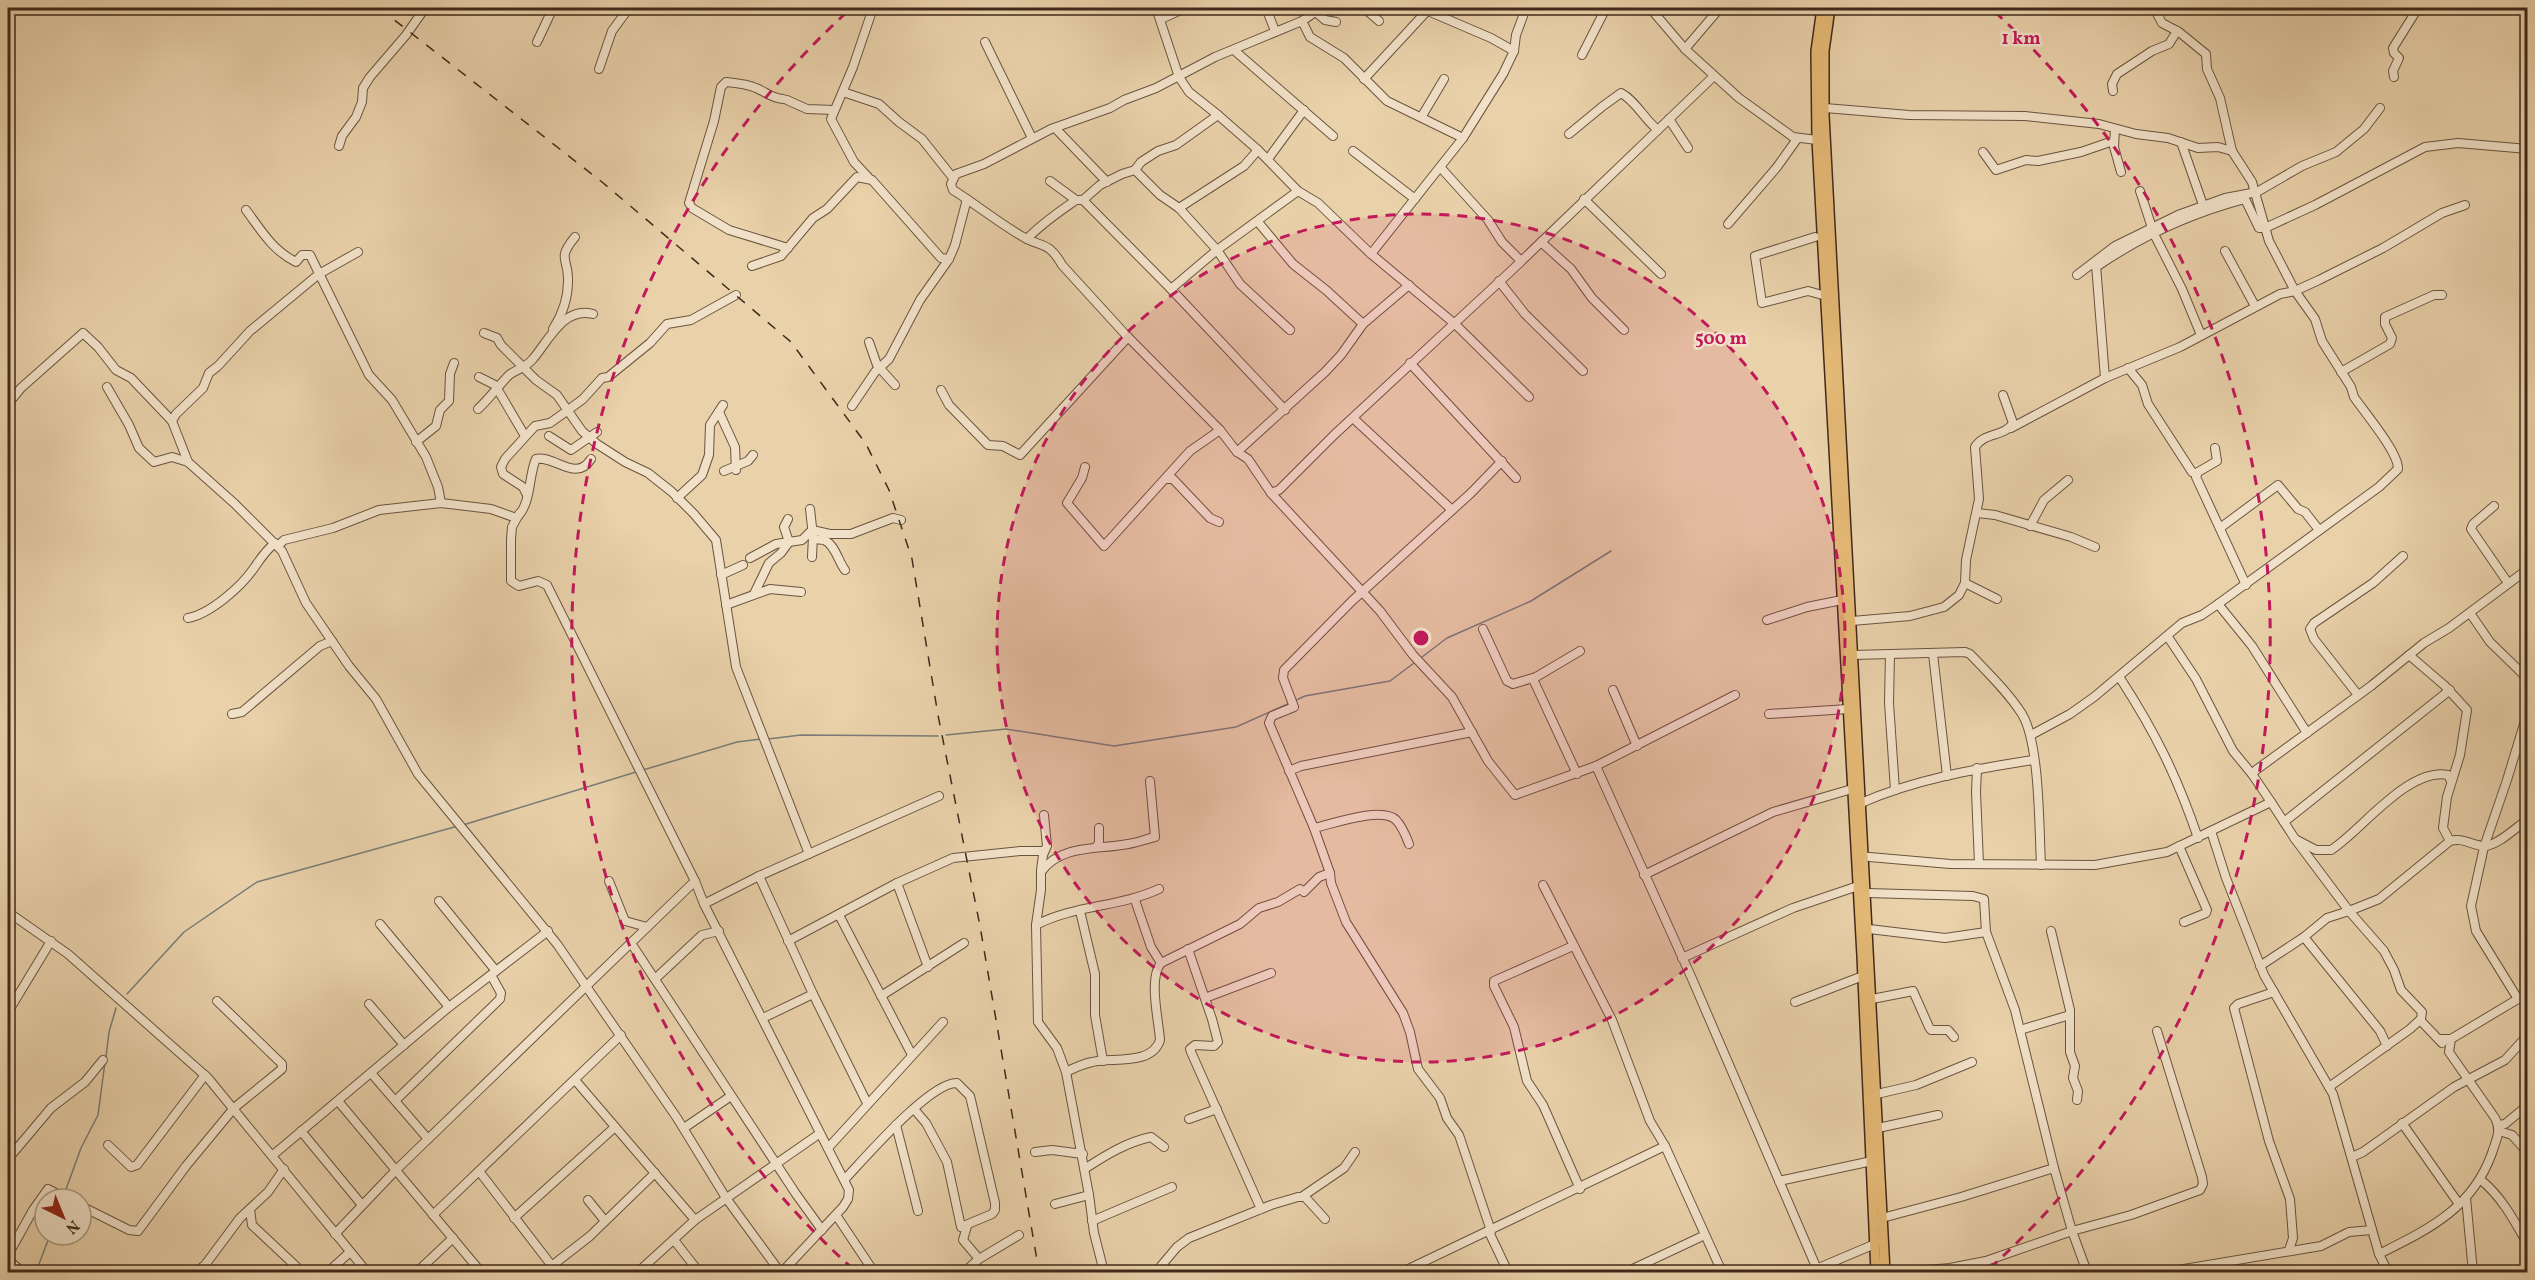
<svg xmlns="http://www.w3.org/2000/svg" width="2535" height="1280" viewBox="0 0 2535 1280" font-family="Vollkorn,serif">
  <style>
    .lines { fill: none; stroke-linecap: round; stroke-linejoin: round }
    .stream { stroke: #787d77; stroke-width: 1.5 }
    .minor-casing { stroke: #6a543f; stroke-width: 10 }
    .major-casing { stroke: #402a1b; stroke-width: 12 }
    .minor { stroke: #f1e1c8; stroke-width: 8 }
    .major { stroke: #e4b875; stroke-width: 9 }
    .rail { stroke: #402a1b; stroke-width: 1.5; stroke-dasharray: 10 10; stroke-linecap: butt }
    .ring { fill: none; stroke: #c2185b; stroke-width: 3; stroke-dasharray: 10 8 }
    .centre { fill: #c2185b; stroke: #f1e1c8; stroke-width: 3 }
    .ring-label { font-size: 18px; text-anchor: middle; font-weight: bold; fill: #c2185b; stroke: #f1e1c8; stroke-width: 5; stroke-linejoin: round; paint-order: stroke }
  </style>
  <rect width="100%" height="100%" fill="#e9d1aa"/>
  <filter id="stains"><feTurbulence type="fractalNoise" baseFrequency=".00333" numOctaves="4"/><feColorMatrix values="0 0 0 0 .2 0 0 0 0 .09 0 0 0 0 .02 0 0 0 .5 -.17"/></filter>
  <radialGradient id="worn" r=".72"><stop offset=".6" stop-color="#630" stop-opacity="0"/><stop offset="1" stop-color="#630" stop-opacity=".3"/></radialGradient>
  <g class="lines">
    <g class="stream">
      <polyline points="1422,657 1447,638 1531,601 1611,551"/>
      <polyline points="1294,701 1305,696 1390,681 1414,663"/>
      <polyline points="946,735 1006,729 1114,746 1236,727 1290,703"/>
      <polyline points="768,739 801,735 938,736"/>
      <polyline points="643,770 737,742 761,739"/>
      <polyline points="463,825 636,772"/>
      <polyline points="127,994 184,932 257,882 458,826"/>
      <polyline points="106,1057 109,1032 116,1008"/>
      <polyline points="65,1192 81,1148 98,1115 105,1062"/>
      <polyline points="36,1272 50,1235"/>
    </g>
    <g class="minor-casing">
      <g id="minor">
        <polyline points="1266,8 1275,31"/>
        <polyline points="1311,8 1325,20 1336,22"/>
        <polyline points="1364,8 1379,21"/>
        <polyline points="1421,8 1491,38 1514,51 1516,35 1526,8"/>
        <polyline points="1650,8 1685,49 1739,98 1793,137 1817,140"/>
        <polyline points="1161,19 1185,8"/>
        <polyline points="1302,21 1310,37 1344,58 1387,101 1463,138"/>
        <polyline points="537,42 553,8"/>
        <polyline points="985,42 1032,138"/>
        <polyline points="1685,49 1720,8"/>
        <polyline points="1235,51 1333,136"/>
        <polyline points="1582,55 1606,8"/>
        <polyline points="599,69 612,31 629,8"/>
        <polyline points="1714,76 1511,271 1334,435 1279,490 1271,493 1380,611 1413,655 1452,697 1488,761 1515,795 1596,766 1735,695"/>
        <polyline points="2394,77 2393,71 2399,58 2394,53 2393,48 2418,8"/>
        <polyline points="1364,79 1427,11"/>
        <polyline points="2113,91 2112,84 2117,74 2152,51 2169,44 2177,31"/>
        <polyline points="843,92 879,104 899,122 922,139 953,178"/>
        <path d="M783,99C771,98 766,92 756,88C747,84 735,83 726,82L721,87L714,121L689,203L692,208L729,230L788,248"/>
        <polyline points="787,100 807,109 834,110"/>
        <polyline points="1825,108 1909,115 2025,116 2099,124 2136,134 2168,138 2198,148 2218,147 2232,151"/>
        <polyline points="1218,115 1258,150 1298,191 1318,203 1371,254 1455,324 1529,397"/>
        <polyline points="1422,116 1444,79"/>
        <polyline points="1669,119 1688,148"/>
        <polyline points="1055,128 1107,182"/>
        <polyline points="2115,129 2114,147 2121,172"/>
        <path d="M1569,134L1603,106L1621,93C1636,101 1644,119 1658,130"/>
        <polyline points="2181,142 2203,205"/>
        <polyline points="339,146 342,136 356,117 362,102 363,88 370,77 406,35 425,8"/>
        <polyline points="1353,151 1415,199"/>
        <polyline points="1983,152 1996,170 2026,160 2038,161 2081,152 2113,141"/>
        <polyline points="1268,159 1304,110"/>
        <polyline points="1441,168 1488,220 1502,242 1521,261"/>
        <polyline points="1135,170 1160,195 1179,208 1217,250 1240,284 1290,330"/>
        <polyline points="868,177 854,162 831,119 853,67 873,8"/>
        <polyline points="1050,181 1076,200"/>
        <polyline points="2140,191 2154,234 2182,289 2201,335"/>
        <polyline points="1584,199 1661,274"/>
        <polyline points="1083,200 1171,289 1285,410"/>
        <polyline points="1179,208 1244,166 1258,150"/>
        <path d="M246,210C261,230 272,250 296,262L302,255H310L369,375L392,400L426,457L438,487L441,503"/>
        <polyline points="1258,222 1293,264 1326,290 1363,324"/>
        <polyline points="1728,224 1777,167 1797,139"/>
        <polyline points="1815,237 1755,256 1762,303 1808,291 1826,296"/>
        <path d="M1027,239C1042,223 1059,212 1076,200H1083L1100,185L1122,174L1135,170L1141,162L1158,151L1176,145L1218,115L1189,92L1179,77L1156,8"/>
        <polyline points="1541,242 1571,269 1592,298 1624,330"/>
        <polyline points="2225,251 2255,306"/>
        <polyline points="1371,254 1463,138 1503,74 1514,51"/>
        <polyline points="2096,265 2105,378"/>
        <polyline points="752,266 781,256 813,218 827,209 857,177 872,180 941,258 949,259"/>
        <path d="M2096,267C2140,237 2192,213 2245,199L2259,228H2265L2315,205L2425,147L2458,143L2528,149"/>
        <polyline points="2077,275 2115,246 2178,215 2225,198 2257,192 2302,166 2336,152 2364,129 2380,108"/>
        <polyline points="1499,281 1525,314 1583,371"/>
        <polyline points="1171,289 1217,250 1298,191"/>
        <path d="M553,329C562,315 568,298 568,281C569,258 556,260 575,237"/>
        <polyline points="484,333 497,338 501,345 536,380 557,395 582,431 597,444 625,462 648,473 672,492 694,514 716,540 736,667 809,854"/>
        <polyline points="869,342 877,365 895,385"/>
        <polyline points="1410,363 1516,478"/>
        <polyline points="2128,368 2142,385 2148,404 2192,472"/>
        <polyline points="2341,372 2390,344 2392,338 2385,324 2385,317 2434,295 2442,295"/>
        <polyline points="479,377 495,385 525,436"/>
        <polyline points="107,387 129,425 139,448 154,462 172,457 188,462 235,504 282,551 306,603 349,666 376,699 418,774 557,944 677,1118 726,1198 780,1272"/>
        <polyline points="941,390 949,405 988,445 1003,446 1020,455 1128,337"/>
        <polyline points="8,404 21,388 83,333 98,347 116,370 131,378 172,421"/>
        <polyline points="852,406 875,372 889,359 920,300 949,259 955,245 967,199"/>
        <path d="M478,409C489,399 498,386 509,375C517,369 525,368 532,360C548,342 563,306 593,314"/>
        <polyline points="719,412 735,447 736,470"/>
        <polyline points="1353,418 1452,510"/>
        <polyline points="2011,428 2105,378 2180,347 2280,294 2295,291 2319,280 2383,248 2442,213 2465,205"/>
        <polyline points="549,436 571,450 597,432"/>
        <polyline points="416,442 436,426 440,410 449,401 450,374 454,363"/>
        <polyline points="2215,448 2217,461 2198,472 2196,477 2246,585"/>
        <polyline points="1237,452 1325,372 1341,355 1363,324 1409,285"/>
        <polyline points="188,462 172,421 176,414 203,388 209,373 218,366 250,331 319,274 358,252"/>
        <polyline points="1085,467 1082,478 1067,503 1104,546 1190,451 1220,430"/>
        <polyline points="724,471 748,461 753,455"/>
        <polyline points="1166,479 1173,479 1210,518 1219,522"/>
        <path d="M1271,493L1248,459L1237,452L1220,430L1125,334L1062,265C1049,242 1044,248 1025,238C1000,224 977,205 953,190L951,184L956,174L984,164L1051,129L1110,108L1124,100L1156,88L1215,57L1302,21L1321,8"/>
        <polyline points="527,495 523,487 503,474 501,467 505,459 535,426 550,423 564,413 583,399 602,378 608,377 650,343 667,324 691,320 736,295"/>
        <polyline points="677,498 702,475 709,455 710,425 723,405"/>
        <polyline points="2494,506 2473,524 2471,529 2508,583"/>
        <polyline points="810,509 813,536 812,557"/>
        <polyline points="1977,513 1995,515 2071,537 2095,547"/>
        <polyline points="519,514 512,527 511,539 511,581 519,586 538,581 547,585 695,881"/>
        <polyline points="2030,526 2044,500 2068,480"/>
        <polyline points="2220,528 2278,485 2298,509 2305,512 2319,530"/>
        <path d="M814,539C817,540 820,539 824,540C835,544 839,563 845,570"/>
        <path d="M278,546L284,540L333,528L379,510L441,503L491,509L516,518C532,504 528,476 536,459C555,455 576,483 591,459"/>
        <polyline points="750,558 776,544 802,540 812,530 830,534 851,534 893,518 901,520"/>
        <polyline points="721,575 743,565"/>
        <polyline points="1965,583 1997,599"/>
        <polyline points="754,594 769,563 781,553 789,542 784,527 788,519"/>
        <polyline points="2218,604 2252,646 2307,733"/>
        <polyline points="726,605 770,589 801,592"/>
        <polyline points="2470,613 2490,642 2528,679"/>
        <path d="M188,618C210,614 241,587 254,568C261,558 265,551 275,543"/>
        <polyline points="1767,620 1807,607 1842,600"/>
        <path d="M1852,621L1910,616L1944,607L1959,595L1965,583L1966,560L1979,499L1975,447C1984,432 2005,437 2013,423L2003,395"/>
        <polyline points="1483,629 1507,681 1513,684 1536,677 1580,651"/>
        <polyline points="2168,637 2196,679 2233,751 2252,774"/>
        <polyline points="1890,654 1889,703 1895,790"/>
        <polyline points="1933,654 1947,776"/>
        <path d="M1853,655L1965,652L1970,654C1988,673 2008,692 2022,714C2040,744 2039,828 2041,865"/>
        <polyline points="2409,655 2444,685 2467,710 2460,755 2447,797 2443,828 2450,841"/>
        <polyline points="1536,677 1533,679 1577,774"/>
        <path d="M2120,678C2155,732 2177,776 2198,838"/>
        <polyline points="1613,690 1637,746"/>
        <polyline points="2358,695 2314,639 2310,629 2314,623 2373,583 2403,556"/>
        <polyline points="232,714 242,712 320,646 332,641"/>
        <polyline points="1769,714 1848,709"/>
        <path d="M2031,735L2070,714L2094,697L2182,623L2202,615L2218,604L2379,487L2398,469C2399,453 2365,413 2354,397L2351,387L2322,341L2315,319L2295,291L2269,241L2252,182L2232,151L2220,98L2207,69L2206,54L2179,32L2162,23L2154,8"/>
        <polyline points="1596,766 1693,981 1817,1269"/>
        <polyline points="1977,768 1976,792 1979,864"/>
        <polyline points="1289,771 1301,766 1472,732"/>
        <path d="M2271,802L2295,839L2349,911L2379,899L2450,841C2462,837 2471,845 2483,846C2495,848 2518,826 2528,819"/>
        <path d="M1861,803C1916,779 1975,769 2033,760"/>
        <polyline points="2284,822 2450,690"/>
        <path d="M1314,828C1332,824 1382,806 1396,820C1402,826 1406,836 1409,844"/>
        <polyline points="2211,831 2226,878 2264,975 2333,1094 2379,1254 2388,1272"/>
        <path d="M2295,839L2316,850H2331C2361,831 2408,767 2448,775L2451,781"/>
        <polyline points="2179,846 2207,910 2206,913 2184,922"/>
        <polyline points="1096,847 1099,843 1099,828"/>
        <polyline points="1858,856 1950,864 2095,865 2167,852 2271,802 2252,774 2256,770 2371,686 2424,643 2449,628 2528,569"/>
        <polyline points="1041,870 1043,855 1047,846 1044,815"/>
        <polyline points="1644,875 1773,812 1852,789"/>
        <polyline points="609,881 625,921 647,927"/>
        <polyline points="897,883 928,967"/>
        <polyline points="1543,885 1612,1020 1650,1121 1665,1146"/>
        <polyline points="1867,893 1973,896 1984,899 1986,932 2015,1010 2054,1168 2072,1231 2087,1272"/>
        <polyline points="1135,900 1151,947 1161,963"/>
        <polyline points="439,901 496,971"/>
        <polyline points="704,904 759,876"/>
        <polyline points="1080,911 1095,974 1095,1015 1103,1061"/>
        <polyline points="8,912 68,954 208,1078 367,1272"/>
        <polyline points="839,915 912,1055"/>
        <polyline points="380,924 449,1007"/>
        <path d="M1036,925L1041,890V872C1061,844 1098,850 1128,844C1137,843 1146,839 1155,837L1150,781"/>
        <polyline points="1869,929 1945,938 1986,932"/>
        <polyline points="2051,931 2070,1010 2070,1052 2075,1066 2073,1078 2078,1091 2077,1100"/>
        <polyline points="2304,937 2327,918 2349,911 2384,951 2394,970 2401,990 2422,1012 2421,1019 2410,1029 2329,1087"/>
        <polyline points="788,941 897,883 953,858 1020,851 1044,851"/>
        <polyline points="631,943 796,1194 822,1230"/>
        <polyline points="1573,946 1494,981 1494,986 1514,1027 1527,1081 1543,1105 1580,1189"/>
        <polyline points="1188,949 1212,1019 1218,1042 1214,1046 1195,1045 1190,1049 1191,1052 1261,1209"/>
        <polyline points="1682,958 1793,908 1858,886"/>
        <polyline points="2260,966 2304,937 2380,1031 2387,1046"/>
        <polyline points="655,979 702,935 719,931"/>
        <polyline points="2274,992 2238,1004 2234,1008 2269,1141 2290,1199 2293,1238 2289,1250"/>
        <polyline points="881,996 964,943"/>
        <polyline points="1205,998 1271,973"/>
        <polyline points="1872,999 1913,991 1929,1027 1931,1030 1948,1030 1954,1037"/>
        <polyline points="2518,999 2476,931 2471,906 2484,847 2507,780 2528,711"/>
        <polyline points="1795,1002 1863,976"/>
        <polyline points="369,1004 404,1045"/>
        <polyline points="8,1012 51,941"/>
        <polyline points="763,1018 813,994"/>
        <polyline points="2420,1020 2442,1043"/>
        <polyline points="2020,1030 2070,1015"/>
        <polyline points="2439,1039 2451,1039 2528,993"/>
        <path d="M1066,1072C1074,1068 1083,1064 1092,1062C1112,1057 1152,1066 1160,1040C1159,1022 1148,978 1161,963L1240,924L1259,908L1278,902L1300,889L1304,892L1319,877L1330,873"/>
        <polyline points="371,1073 428,1139"/>
        <polyline points="575,1080 695,1220"/>
        <polyline points="8,1087 10,1087"/>
        <polyline points="1877,1094 1916,1085 1972,1062"/>
        <polyline points="396,1100 500,999 501,993 491,975"/>
        <polyline points="338,1101 481,1272"/>
        <polyline points="867,1103 813,994 759,876 939,796"/>
        <polyline points="1189,1119 1217,1109"/>
        <polyline points="2402,1123 2459,1204"/>
        <polyline points="896,1125 918,1211"/>
        <polyline points="2499,1125 2505,1124 2528,1105"/>
        <polyline points="684,1128 731,1096"/>
        <polyline points="1878,1128 1938,1115"/>
        <polyline points="301,1131 362,1205"/>
        <polyline points="2499,1131 2512,1135 2528,1153"/>
        <polyline points="108,1145 131,1167 137,1165 205,1075"/>
        <polyline points="828,1148 943,1022"/>
        <polyline points="1035,1152 1052,1150 1083,1154"/>
        <polyline points="273,1155 449,1007 548,931"/>
        <polyline points="2352,1157 2363,1152 2454,1087 2505,1060 2526,1037"/>
        <polyline points="8,1159 51,1108 85,1082 103,1060"/>
        <path d="M1086,1168C1106,1155 1127,1142 1151,1137L1164,1147"/>
        <polyline points="479,1171 552,1266"/>
        <path d="M845,1179C865,1158 930,1082 957,1083L970,1096L995,1203V1210L992,1214L961,1227L947,1162L926,1123L914,1109"/>
        <path d="M2481,1180C2502,1197 2515,1222 2528,1245"/>
        <polyline points="1779,1181 1872,1161"/>
        <path d="M1089,1195L1066,1072L1057,1048L1038,1022L1036,925C1074,905 1120,907 1159,889"/>
        <polyline points="1303,1196 1344,1168 1355,1152"/>
        <polyline points="2466,1198 2473,1272"/>
        <polyline points="588,1200 605,1221"/>
        <polyline points="1055,1204 1089,1195 1094,1233 1104,1272"/>
        <polyline points="81,1206 129,1230 138,1231 186,1166 234,1108 282,1069 282,1064 217,1001"/>
        <polyline points="250,1209 252,1225 302,1272"/>
        <polyline points="433,1215 621,1035"/>
        <polyline points="836,1215 874,1272"/>
        <polyline points="514,1218 615,1127"/>
        <polyline points="1882,1218 1961,1197 2054,1168"/>
        <polyline points="1092,1221 1172,1187"/>
        <polyline points="967,1226 963,1240 979,1259"/>
        <polyline points="1491,1231 1459,1135 1447,1118 1440,1098 1418,1069 1410,1032 1403,1013 1346,922 1331,883 1330,873 1314,828 1269,723 1272,716 1294,707 1283,678 1284,670 1352,601 1471,493 1502,461"/>
        <polyline points="1489,1232 1508,1272"/>
        <polyline points="335,1234 396,1170 695,881 704,904 849,1190 848,1199 843,1207 782,1272"/>
        <polyline points="674,1240 699,1272"/>
        <path d="M2379,1254C2429,1229 2472,1209 2492,1153C2496,1140 2502,1131 2495,1118L2449,1052L2451,1039"/>
        <polyline points="8,1255 33,1210 48,1189 67,1199"/>
        <polyline points="8,1260 23,1272"/>
        <polyline points="196,1272 205,1265 240,1218 268,1192 284,1169"/>
        <polyline points="328,1272 350,1252"/>
        <polyline points="417,1272 453,1238"/>
        <polyline points="544,1272 590,1236 655,1173"/>
        <polyline points="638,1272 695,1220 819,1134"/>
        <polyline points="964,1272 979,1259 1019,1235"/>
        <polyline points="1159,1272 1161,1266 1177,1247 1189,1238 1271,1205 1298,1197 1305,1197 1325,1219"/>
        <polyline points="1402,1272 1665,1146 1722,1272"/>
        <polyline points="1626,1272 1705,1235"/>
        <polyline points="1809,1272 1875,1244"/>
        <polyline points="1903,1272 1950,1268 1986,1261 2072,1231 2131,1215 2200,1190 2203,1184 2202,1177 2157,1031"/>
        <polyline points="2166,1272 2321,1246 2349,1232 2372,1230"/>
      </g>
    </g>
    <g class="major-casing">
      <g id="major">
        <polyline points="1822,8 1816,51 1817,140 1862,956 1876,1272"/>
        <polyline points="1830,8 1824,51 1824,115 1885,1272"/>
      </g>
    </g>
    <use href="#minor" class="minor"/>
    <use href="#major" class="major"/>
    <polyline class="rail" points="379,8 602,182 791,342 866,444 889,490 912,559 938,715 980,926 1039,1272"/>
  </g>
  <circle cx="1421" cy="638" r="424" fill="#c2185b" fill-opacity=".12"/>
  <g class="ring">
    <circle cx="1421" cy="638" r="424"/>
    <path d="M853 1269A849 849 0 0 1 847 12M1995 12A849 849 0 0 1 1989 1269"/>
  </g>
  <circle cx="1421" cy="638" r="9" class="centre"/>
  <g class="ring-label">
    <text x="2021" y="44">1 km</text>
    <text x="1721" y="344">500 m</text>
  </g>
  <rect width="2535" height="1280" fill="none" stroke="#e9d1aa" stroke-width="30"/>
  <rect x="9" y="9" width="2517" height="1262" fill="none" stroke="#402a1b" stroke-width="3"/>
  <rect x="15" y="15" width="2505" height="1250" fill="none" stroke="#402a1b" stroke-width="1.5"/>
  <g transform="translate(63 1217) rotate(137)"><circle r="28" fill="#f1e1c8" stroke="#aa9883" stroke-width="1.5"/>
  <path d="M0-4.5L10 22L0 15L-10 22Z" fill="#8f2418"/>
  <text y="-9" font-size="16" font-weight="bold" text-anchor="middle" fill="#402a1b">N</text>
  </g>
  <rect width="100%" height="100%" filter="url(#stains)"/>
  <rect width="100%" height="100%" fill="url(#worn)"/>
</svg>
